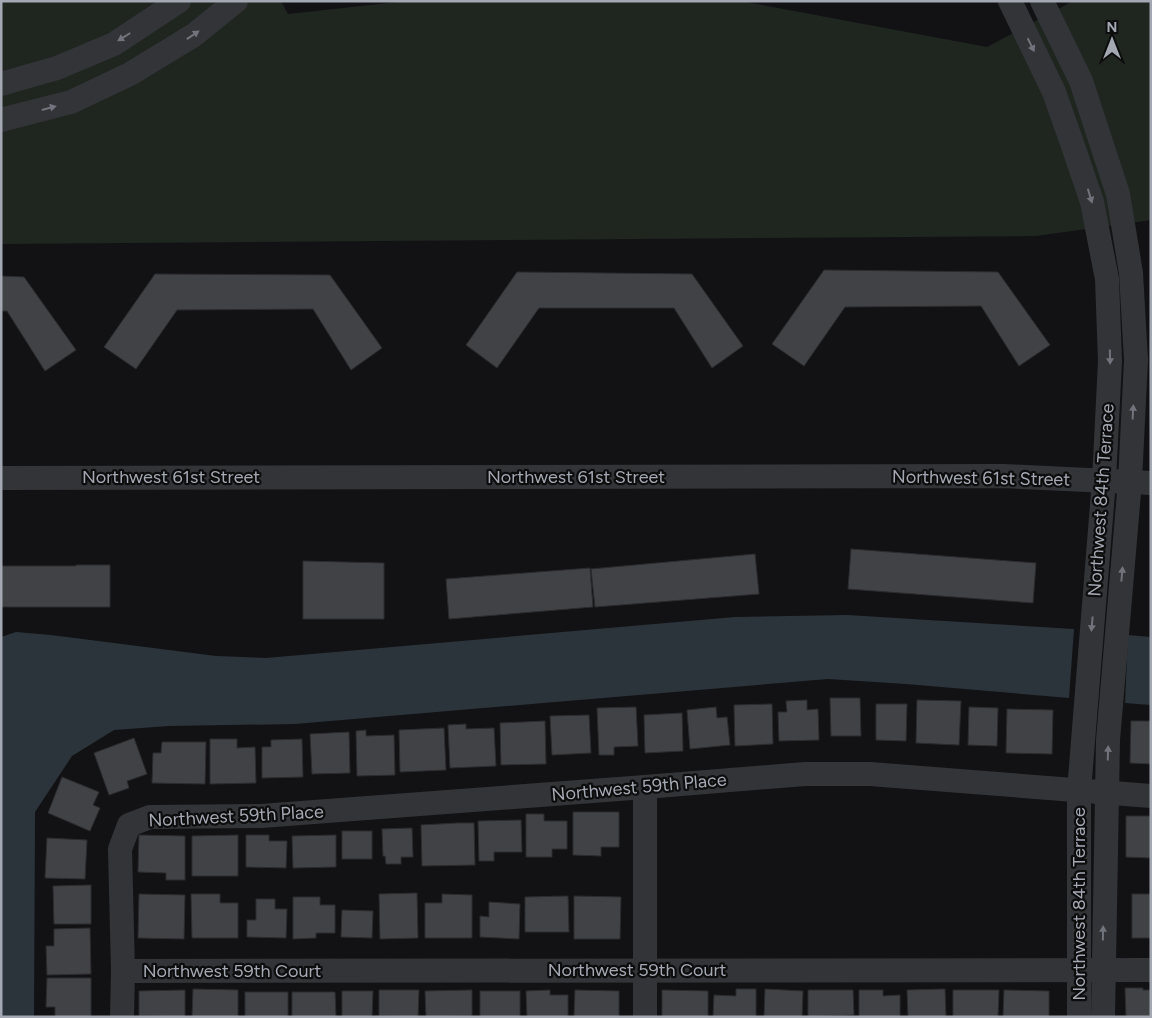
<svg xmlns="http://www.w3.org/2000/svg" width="1152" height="1018" viewBox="0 0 1152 1018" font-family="Figtree,sans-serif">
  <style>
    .green { fill: #1f2620 }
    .water { fill: #2c343b }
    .building { fill: #414246; stroke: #2c2c2f }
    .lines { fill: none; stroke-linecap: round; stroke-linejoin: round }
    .minor { stroke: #333438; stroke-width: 24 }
    .oneway { fill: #71747c }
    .labels { text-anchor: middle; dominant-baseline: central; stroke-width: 4.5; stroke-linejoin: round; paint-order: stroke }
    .street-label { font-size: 18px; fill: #a4a8b3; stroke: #0d0d0e }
  </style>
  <rect width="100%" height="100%" fill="#121214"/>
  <polygon class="green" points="1,1 281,1 288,14 407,1 741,1 987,47 1073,1 1151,1 1151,220 1036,236 1,244"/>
  <g class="water">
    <polygon points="847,615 1074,629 1069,698 906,684 828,679 295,724 169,726 114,730 72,756 35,812 34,1017 1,1017 1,637 16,632 51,635 216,656 266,658 735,617"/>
    <polygon points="1128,635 1151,637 1151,705 1125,703"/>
  </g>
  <g class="building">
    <polygon points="824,270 998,272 1050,345 1019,366 981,306 845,307 804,366 772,344"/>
    <polygon points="517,272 692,274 743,346 712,368 674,308 539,308 497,368 466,345"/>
    <polygon points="155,274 330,275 382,348 351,370 313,309 177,310 136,369 104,347"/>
    <polygon points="1,276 24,277 76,350 45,371 7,311 1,311"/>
    <polygon points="851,549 1036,563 1033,603 848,589"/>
    <polygon points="755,554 759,594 595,607 591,569"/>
    <polygon points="303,561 384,563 384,619 303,619"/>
    <polygon points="76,565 110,565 110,607 1,607 1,566 76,566"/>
    <polygon points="590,568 593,607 449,619 446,579"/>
    <polygon points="830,698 860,698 861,736 831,736"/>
    <polygon points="807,700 807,710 818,709 819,740 779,741 778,712 787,712 786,701"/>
    <polygon points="917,700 961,701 959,745 916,743"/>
    <polygon points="772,704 773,744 735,746 734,705"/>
    <polygon points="876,704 907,704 906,741 876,740"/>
    <polygon points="636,707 638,746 614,747 614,755 599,755 597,708"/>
    <polygon points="716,707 717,718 727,717 730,745 690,749 687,710"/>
    <polygon points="969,707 998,708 997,746 968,745"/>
    <polygon points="1007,709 1053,710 1052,754 1006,753"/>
    <polygon points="682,713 683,751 645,753 644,715"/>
    <polygon points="589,715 591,753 552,755 550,716"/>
    <polygon points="545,721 546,764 501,765 500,723"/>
    <polygon points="1131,721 1151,721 1151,764 1130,763"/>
    <polygon points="466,724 466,729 494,728 496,766 450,768 448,725"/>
    <polygon points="444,728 446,770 400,772 399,730"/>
    <polygon points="366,730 366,736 394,735 395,775 357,776 356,731"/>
    <polygon points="349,732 350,773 312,774 310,734"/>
    <polygon points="134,738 147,774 127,781 129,788 109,795 94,753"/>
    <polygon points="210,739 237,739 237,748 255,747 256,783 210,784"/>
    <polygon points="302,739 303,777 262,778 262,747 271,747 271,740"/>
    <polygon points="162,742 206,742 205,784 152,783 153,753 161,753"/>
    <polygon points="62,777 99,792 93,805 100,808 90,831 48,813"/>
    <polygon points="573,812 619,812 619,847 601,847 601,856 573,855"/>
    <polygon points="526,814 544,814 544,821 567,821 567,849 552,849 552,857 526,857"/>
    <polygon points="1126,816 1151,816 1151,858 1126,857"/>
    <polygon points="521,820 522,852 494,852 494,861 479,861 478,821"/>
    <polygon points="457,823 474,823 475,865 422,866 421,825"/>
    <polygon points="412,828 413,857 401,857 401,864 386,864 385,856 383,856 382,829"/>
    <rect x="342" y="831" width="30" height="28"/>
    <polygon points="139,835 185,836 185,880 166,880 166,873 138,872"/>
    <polygon points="238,835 238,876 192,876 192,836"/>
    <polygon points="246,835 269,835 269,841 287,841 286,868 246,867"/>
    <polygon points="336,835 336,867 293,868 292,836"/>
    <polygon points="47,838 87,840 85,879 45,878"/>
    <polygon points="91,885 91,924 54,924 53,886"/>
    <polygon points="417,893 418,938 380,939 379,894"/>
    <polygon points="139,894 185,895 184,939 138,938"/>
    <polygon points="191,894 220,894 220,903 238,903 238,938 192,938"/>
    <polygon points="442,894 472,895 472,938 425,938 425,903 442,903"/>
    <rect x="1132" y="894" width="19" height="44"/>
    <polygon points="568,896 569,932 525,932 525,897"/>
    <polygon points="574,896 621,897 620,939 574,939"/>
    <polygon points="293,897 320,897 320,905 335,905 335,933 316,933 316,938 293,939"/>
    <polygon points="256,899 275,899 275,909 287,909 286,938 247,937 247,920 256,920"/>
    <polygon points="489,902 520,904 519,939 480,937 480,916 489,917"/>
    <polygon points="342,910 373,911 372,938 341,937"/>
    <polygon points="90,928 91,974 47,975 46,946 54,946 54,929"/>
    <polygon points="47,978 91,978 91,1017 55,1017 55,1007 46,1007"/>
    <polygon points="1125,988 1143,988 1143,990 1151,990 1151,1017 1126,1017"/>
    <polygon points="193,989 238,990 238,1017 192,1017"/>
    <polygon points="736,989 756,989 756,1017 713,1017 714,995 736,996"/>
    <polygon points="765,989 803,991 802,1017 764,1017"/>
    <polygon points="945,989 946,1017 908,1017 907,990"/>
    <polygon points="185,990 185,1017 139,1016 139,991"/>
    <polygon points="379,990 419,990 418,1017 379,1016"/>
    <polygon points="472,990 472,1016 426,1017 425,991"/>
    <polygon points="550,990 550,995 568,995 568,1017 527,1017 526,991"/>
    <polygon points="575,990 619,991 619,1017 574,1017"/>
    <polygon points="662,990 708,991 708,1017 662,1017"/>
    <polygon points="808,990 853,990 854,1015 808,1017"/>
    <polygon points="859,990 883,990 883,996 900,995 900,1017 859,1017"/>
    <polygon points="953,990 999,990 998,1017 953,1017"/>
    <polygon points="1004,990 1049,991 1049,1017 1003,1017"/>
    <polygon points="342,991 373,991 372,1017 342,1017"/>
    <rect x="480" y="991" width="40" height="26"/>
    <rect x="245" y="992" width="43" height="25"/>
    <polygon points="292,992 335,992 336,1017 292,1017"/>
  </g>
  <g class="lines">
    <g class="minor">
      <polyline points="1010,1 1054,92 1073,146 1092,202 1107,279 1110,361 1104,480 1079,791 1079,1017"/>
      <polyline points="1042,1 1081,81 1118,194 1131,273 1136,360 1130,481 1108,740 1103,1017"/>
      <polyline points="1,84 57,68 114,44 179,1"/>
      <polyline points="1,120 71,102 130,74 194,35 236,1"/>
      <polyline points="1,478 1003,476 1151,483"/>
      <polyline points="645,787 645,1017"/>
      <polyline points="123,971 1151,970"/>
      <polyline points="122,1017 123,971 120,849 129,825 150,817 261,816 645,787 805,774 870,774 1151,796"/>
    </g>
  </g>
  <defs><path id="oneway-solid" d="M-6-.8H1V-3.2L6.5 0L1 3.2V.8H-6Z" transform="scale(1.25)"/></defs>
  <g class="oneway">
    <use href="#oneway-solid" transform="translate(193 35) rotate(-34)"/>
    <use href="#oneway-solid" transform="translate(124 37) rotate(148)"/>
    <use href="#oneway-solid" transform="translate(1031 45) rotate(64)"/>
    <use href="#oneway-solid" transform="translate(49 108) rotate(-15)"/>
    <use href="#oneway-solid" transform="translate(1090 196) rotate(73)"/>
    <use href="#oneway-solid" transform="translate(1110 357) rotate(89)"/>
    <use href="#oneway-solid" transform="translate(1133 412) rotate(-87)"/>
    <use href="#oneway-solid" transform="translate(1122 574) rotate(-85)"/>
    <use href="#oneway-solid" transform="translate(1092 624) rotate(95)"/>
    <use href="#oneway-solid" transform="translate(1108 753) rotate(-88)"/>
    <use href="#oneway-solid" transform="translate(1103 933) rotate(-89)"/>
  </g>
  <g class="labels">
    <g class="street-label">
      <text x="171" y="477">Northwest 61st Street</text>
      <text x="576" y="477">Northwest 61st Street</text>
      <text transform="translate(981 478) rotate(1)">Northwest 61st Street</text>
      <text transform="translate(1101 500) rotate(-86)">Northwest 84th Terrace</text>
      <text transform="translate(639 787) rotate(-5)">Northwest 59th Place</text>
      <text transform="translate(236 816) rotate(-3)">Northwest 59th Place</text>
      <text transform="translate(1079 904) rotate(-90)">Northwest 84th Terrace</text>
      <text x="637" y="970">Northwest 59th Court</text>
      <text x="232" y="971">Northwest 59th Court</text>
    </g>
  </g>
  <rect width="1152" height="1018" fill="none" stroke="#a4a8b3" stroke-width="5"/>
  <g transform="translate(1112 40)" stroke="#0d0d0e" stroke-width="4" paint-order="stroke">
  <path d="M0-4L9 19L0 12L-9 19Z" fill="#a4a8b3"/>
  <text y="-8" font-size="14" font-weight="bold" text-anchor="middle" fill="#a4a8b3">N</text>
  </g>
</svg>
